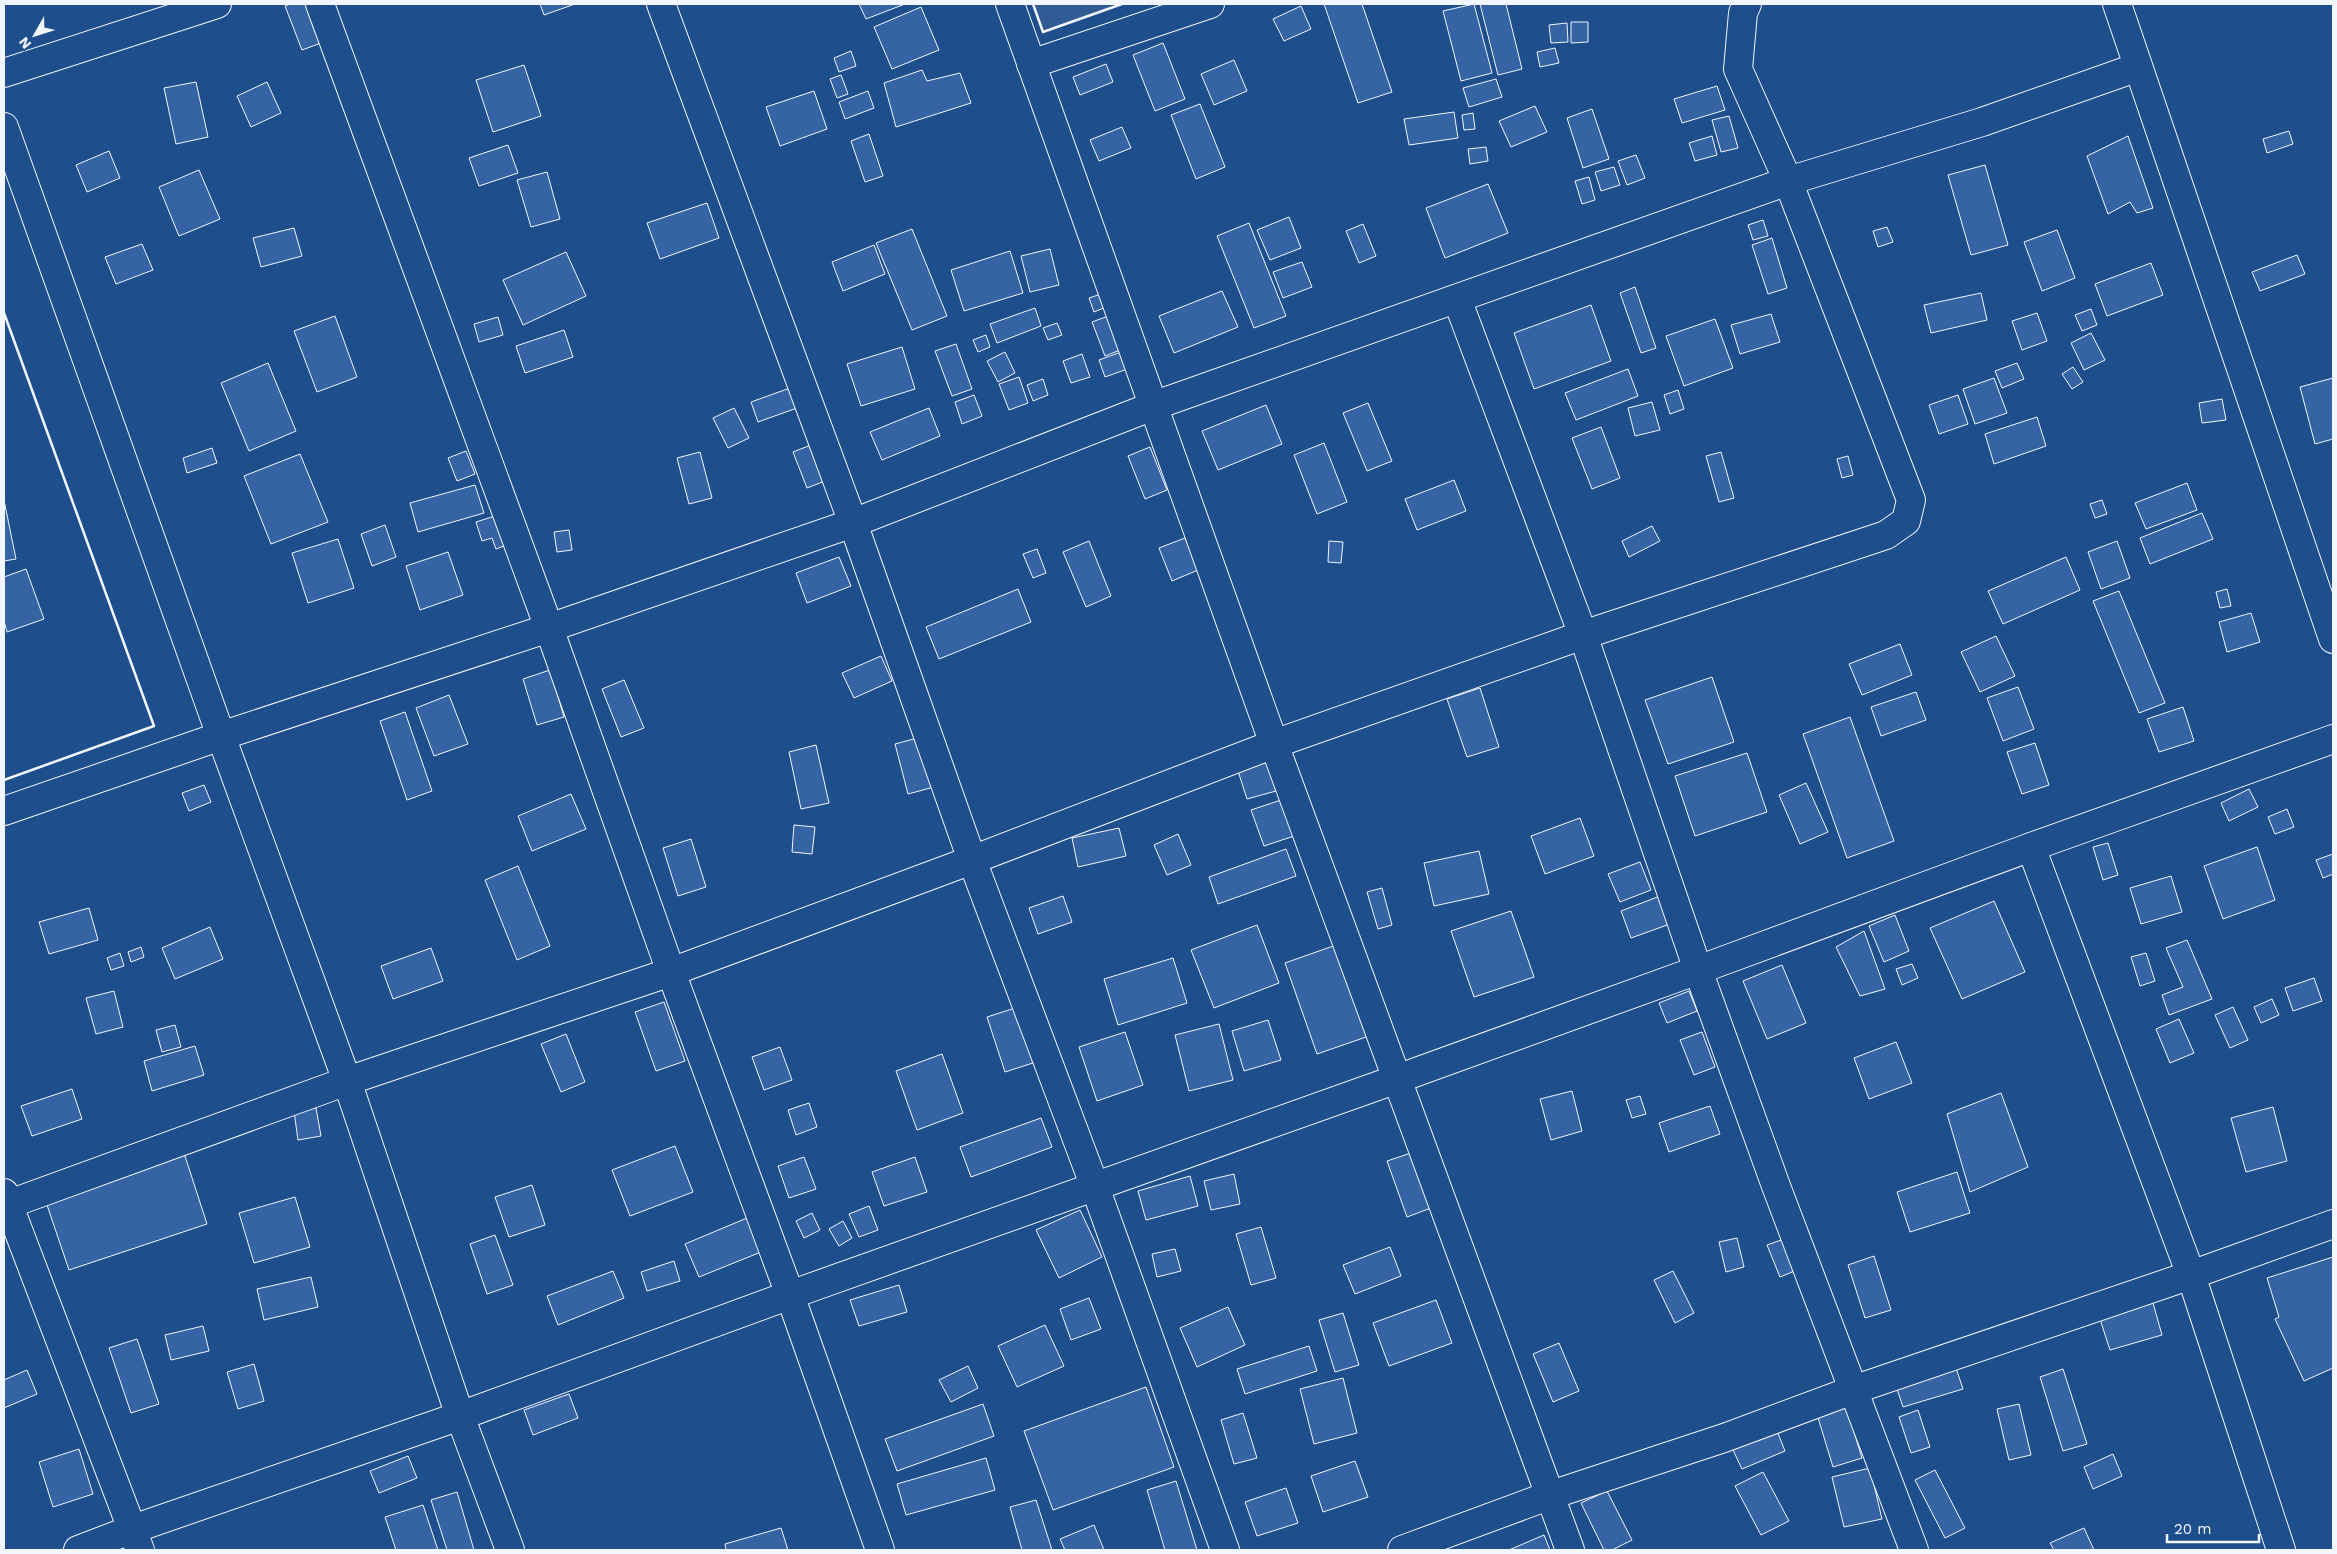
<svg xmlns="http://www.w3.org/2000/svg" width="2337" height="1554" viewBox="0 0 2337 1554" font-family="'Work Sans',sans-serif">
  <style>
    .built { fill: #305b95; stroke: #a8bbd7 }
    .building { fill: #3563a3; stroke: #f2f6ff }
    .lines { fill: none; stroke-linecap: round; stroke-linejoin: round }
    .minor-casing { stroke: #f2f6ff; stroke-width: 30 }
    .minor { stroke: #1f4e8c; stroke-width: 28 }
    .wall { stroke: #f2f6ff; stroke-width: 2.5 }
  </style>
  <rect width="100%" height="100%" fill="#1f4e8c"/>
  <polygon class="built" points="1033,4 1122,4 1043,32"/>
  <g class="building">
    <polygon points="290,4 305,4 321,43 302,50 285,6"/>
    <polygon points="540,4 575,4 544,15"/>
    <polygon points="859,4 905,4 866,19"/>
    <polygon points="1324,4 1362,4 1392,92 1358,103"/>
    <polygon points="1474,4 1492,73 1461,81 1443,11"/>
    <polygon points="1480,4 1506,4 1522,69 1498,75"/>
    <polygon points="1301,6 1311,29 1284,41 1273,19"/>
    <polygon points="921,7 939,50 892,69 874,27"/>
    <polygon points="1571,22 1588,22 1588,42 1571,43"/>
    <polygon points="1567,23 1568,42 1551,43 1549,25"/>
    <polygon points="1163,43 1185,99 1155,111 1133,55"/>
    <polygon points="1555,48 1559,63 1540,67 1537,52"/>
    <polygon points="851,51 856,66 839,72 834,58"/>
    <polygon points="1234,60 1247,91 1214,105 1201,74"/>
    <polygon points="1106,64 1113,82 1080,95 1073,77"/>
    <polygon points="524,65 541,116 493,132 476,80"/>
    <polygon points="922,70 927,81 960,73 971,103 896,127 884,83"/>
    <polygon points="841,75 848,94 837,98 830,79"/>
    <polygon points="1496,79 1502,97 1469,107 1463,88"/>
    <polygon points="196,82 208,137 176,144 164,88"/>
    <polygon points="267,82 281,113 251,127 237,96"/>
    <polygon points="1717,86 1725,110 1682,123 1674,99"/>
    <polygon points="814,91 827,129 780,146 766,107"/>
    <polygon points="868,91 874,108 845,119 839,102"/>
    <polygon points="1200,104 1225,167 1196,179 1171,115"/>
    <polygon points="1535,106 1547,132 1511,147 1499,121"/>
    <polygon points="1592,109 1609,159 1583,168 1567,118"/>
    <polygon points="1454,112 1458,138 1409,145 1404,119"/>
    <polygon points="1473,113 1475,129 1464,130 1462,115"/>
    <polygon points="1729,116 1738,148 1721,152 1712,120"/>
    <polygon points="1122,127 1131,148 1099,161 1090,140"/>
    <polygon points="2289,131 2293,144 2267,153 2263,139"/>
    <polygon points="869,134 883,176 865,182 851,141"/>
    <polygon points="1712,136 1717,155 1695,161 1689,143"/>
    <polygon points="2128,136 2153,208 2137,213 2130,202 2108,214 2087,156"/>
    <polygon points="508,145 518,173 479,186 469,158"/>
    <polygon points="1486,147 1488,161 1470,164 1468,149"/>
    <polygon points="109,151 120,178 87,192 76,165"/>
    <polygon points="1636,155 1645,178 1627,185 1618,161"/>
    <polygon points="1985,165 2008,245 1971,255 1948,175"/>
    <polygon points="1614,167 1620,185 1601,191 1595,172"/>
    <polygon points="199,170 220,219 179,236 159,187"/>
    <polygon points="547,172 560,219 531,227 517,180"/>
    <polygon points="1589,177 1595,200 1582,204 1575,181"/>
    <polygon points="1488,184 1508,233 1445,258 1426,208"/>
    <polygon points="707,203 719,238 660,259 647,223"/>
    <polygon points="1289,217 1301,248 1270,260 1257,230"/>
    <polygon points="1763,220 1768,236 1753,240 1748,225"/>
    <polygon points="1249,223 1286,316 1254,328 1217,236"/>
    <polygon points="1363,224 1376,256 1359,263 1346,231"/>
    <polygon points="1887,227 1893,242 1878,247 1873,231"/>
    <polygon points="294,228 302,256 261,267 253,238"/>
    <polygon points="912,229 947,316 912,330 876,243"/>
    <polygon points="2057,230 2075,278 2042,291 2024,242"/>
    <polygon points="1772,238 1787,288 1768,294 1752,245"/>
    <polygon points="142,244 153,270 116,284 105,257"/>
    <polygon points="874,245 885,274 843,291 832,262"/>
    <polygon points="1050,249 1059,285 1030,292 1021,256"/>
    <polygon points="1010,251 1023,293 964,311 951,270"/>
    <polygon points="566,252 586,296 523,325 503,280"/>
    <polygon points="2297,255 2305,274 2260,291 2252,272"/>
    <polygon points="1302,262 1312,287 1283,298 1273,272"/>
    <polygon points="2151,263 2163,295 2107,316 2095,284"/>
    <polygon points="1635,287 1656,348 1641,353 1620,293"/>
    <polygon points="1222,291 1238,327 1174,353 1159,316"/>
    <polygon points="1981,293 1987,320 1931,333 1924,305"/>
    <polygon points="1101,294 1106,307 1094,312 1089,298"/>
    <polygon points="1591,305 1611,361 1534,389 1514,333"/>
    <polygon points="1035,308 1041,326 997,343 990,324"/>
    <polygon points="2091,309 2097,325 2082,331 2075,315"/>
    <polygon points="2037,313 2047,341 2022,350 2012,321"/>
    <polygon points="1771,314 1780,342 1740,354 1731,325"/>
    <polygon points="1111,315 1123,349 1105,356 1092,322"/>
    <polygon points="335,316 357,377 317,392 294,331"/>
    <polygon points="498,317 503,335 479,342 474,324"/>
    <polygon points="1715,319 1733,368 1684,386 1666,336"/>
    <polygon points="1057,323 1062,335 1048,340 1043,328"/>
    <polygon points="564,330 573,357 525,373 516,346"/>
    <polygon points="2091,333 2105,360 2084,370 2071,343"/>
    <polygon points="986,335 990,347 978,352 973,340"/>
    <polygon points="956,344 972,389 952,396 935,351"/>
    <polygon points="902,347 915,389 861,406 847,364"/>
    <polygon points="1124,351 1130,368 1105,377 1099,360"/>
    <polygon points="1005,352 1015,373 998,382 987,361"/>
    <polygon points="1082,354 1090,377 1071,383 1063,361"/>
    <polygon points="268,363 296,431 249,451 221,383"/>
    <polygon points="2017,363 2024,379 2002,388 1995,371"/>
    <polygon points="2073,367 2083,382 2072,389 2062,374"/>
    <polygon points="1628,369 1638,396 1576,420 1565,393"/>
    <polygon points="1019,377 1028,403 1009,410 999,384"/>
    <polygon points="1994,378 2007,413 1975,424 1963,389"/>
    <polygon points="2333,378 2333,439 2315,444 2300,387"/>
    <polygon points="1043,379 1048,395 1033,401 1027,385"/>
    <polygon points="790,388 797,408 758,422 751,402"/>
    <polygon points="1678,390 1684,409 1670,414 1664,395"/>
    <polygon points="974,395 982,416 962,424 955,402"/>
    <polygon points="1958,395 1968,424 1939,434 1929,405"/>
    <polygon points="2222,399 2226,420 2202,423 2199,403"/>
    <polygon points="1652,402 1660,430 1635,436 1628,408"/>
    <polygon points="1368,403 1392,461 1367,471 1343,413"/>
    <polygon points="1266,405 1282,444 1218,470 1202,431"/>
    <polygon points="734,408 749,438 728,448 713,418"/>
    <polygon points="929,408 940,436 882,460 870,432"/>
    <polygon points="2037,417 2046,446 1994,464 1985,434"/>
    <polygon points="1601,427 1620,478 1592,489 1572,438"/>
    <polygon points="1324,443 1347,502 1317,514 1294,455"/>
    <polygon points="811,445 825,481 807,488 793,452"/>
    <polygon points="1150,447 1167,490 1145,499 1128,456"/>
    <polygon points="212,448 217,463 187,473 183,458"/>
    <polygon points="466,451 475,474 457,481 448,458"/>
    <polygon points="700,452 712,498 689,504 677,458"/>
    <polygon points="1721,452 1734,498 1719,502 1706,456"/>
    <polygon points="300,454 328,522 271,544 244,476"/>
    <polygon points="1848,456 1853,475 1842,478 1837,459"/>
    <polygon points="1454,480 1466,511 1417,530 1405,499"/>
    <polygon points="2187,483 2197,510 2146,529 2135,503"/>
    <polygon points="475,485 484,513 418,532 410,503"/>
    <polygon points="4,500 16,559 4,561"/>
    <polygon points="2102,500 2107,514 2095,518 2090,504"/>
    <polygon points="2202,513 2213,539 2150,564 2140,538"/>
    <polygon points="495,516 504,546 496,549 492,538 482,541 476,522"/>
    <polygon points="385,525 396,557 372,566 361,534"/>
    <polygon points="1652,526 1660,541 1629,557 1622,541"/>
    <polygon points="569,530 572,550 557,552 554,532"/>
    <polygon points="1185,538 1198,570 1172,581 1159,548"/>
    <polygon points="338,539 354,588 308,603 292,553"/>
    <polygon points="1089,541 1111,596 1086,607 1063,552"/>
    <polygon points="1329,541 1343,542 1341,563 1328,562"/>
    <polygon points="2117,541 2130,578 2101,589 2088,552"/>
    <polygon points="1037,549 1046,573 1033,578 1023,554"/>
    <polygon points="448,552 463,595 420,610 406,566"/>
    <polygon points="839,557 851,586 807,603 796,573"/>
    <polygon points="2066,557 2080,590 2003,624 1988,591"/>
    <polygon points="26,569 44,619 7,632 4,621 4,577"/>
    <polygon points="1018,589 1031,622 939,659 926,627"/>
    <polygon points="2227,589 2231,606 2220,608 2216,592"/>
    <polygon points="2119,591 2165,703 2139,713 2093,601"/>
    <polygon points="2251,613 2260,642 2227,652 2219,622"/>
    <polygon points="1996,636 2015,676 1980,692 1961,652"/>
    <polygon points="1900,644 1912,675 1862,695 1849,664"/>
    <polygon points="881,656 892,681 854,698 842,673"/>
    <polygon points="550,670 564,717 537,725 523,679"/>
    <polygon points="1712,677 1734,742 1668,764 1645,700"/>
    <polygon points="624,680 644,728 621,737 602,689"/>
    <polygon points="2018,687 2034,729 2003,741 1987,698"/>
    <polygon points="1480,688 1499,747 1467,757 1447,699"/>
    <polygon points="1916,692 1926,720 1881,736 1871,707"/>
    <polygon points="449,695 468,744 434,756 416,708"/>
    <polygon points="2183,707 2194,741 2159,752 2147,719"/>
    <polygon points="405,712 432,791 407,800 380,721"/>
    <polygon points="1850,717 1894,841 1847,858 1803,734"/>
    <polygon points="921,737 934,787 908,794 895,744"/>
    <polygon points="2035,743 2049,785 2022,794 2007,752"/>
    <polygon points="816,745 829,803 801,809 789,752"/>
    <polygon points="1747,753 1767,812 1695,836 1675,776"/>
    <polygon points="1267,762 1276,791 1247,799 1238,771"/>
    <polygon points="1806,783 1828,832 1800,844 1779,795"/>
    <polygon points="204,785 211,802 189,811 182,793"/>
    <polygon points="2249,789 2258,807 2229,821 2221,803"/>
    <polygon points="571,794 586,829 532,851 518,816"/>
    <polygon points="1281,800 1294,836 1264,846 1251,810"/>
    <polygon points="2287,809 2294,827 2275,834 2268,817"/>
    <polygon points="1580,818 1594,856 1545,874 1531,836"/>
    <polygon points="794,825 815,827 812,854 792,852"/>
    <polygon points="1119,828 1126,856 1078,867 1072,838"/>
    <polygon points="1178,834 1191,865 1167,875 1154,845"/>
    <polygon points="691,839 706,887 678,896 663,848"/>
    <polygon points="2108,843 2118,875 2103,880 2093,847"/>
    <polygon points="2257,847 2275,900 2223,919 2204,866"/>
    <polygon points="1286,849 1296,876 1218,904 1209,877"/>
    <polygon points="1479,851 1489,894 1434,906 1424,863"/>
    <polygon points="2333,854 2333,874 2323,878 2316,860"/>
    <polygon points="1640,862 1651,890 1620,902 1608,874"/>
    <polygon points="518,866 550,946 517,960 485,880"/>
    <polygon points="2171,876 2182,912 2141,924 2130,888"/>
    <polygon points="1382,888 1392,925 1378,929 1367,892"/>
    <polygon points="1063,896 1072,922 1038,934 1029,908"/>
    <polygon points="1660,896 1670,924 1631,938 1621,911"/>
    <polygon points="1994,901 2025,972 1962,999 1930,928"/>
    <polygon points="89,908 98,940 49,954 39,922"/>
    <polygon points="1511,911 1534,977 1474,997 1451,931"/>
    <polygon points="1895,915 1909,951 1884,962 1869,926"/>
    <polygon points="1257,925 1279,983 1214,1008 1191,950"/>
    <polygon points="210,927 223,959 175,979 162,948"/>
    <polygon points="1864,931 1885,989 1860,996 1836,947"/>
    <polygon points="2187,940 2212,999 2169,1015 2162,995 2183,987 2166,948"/>
    <polygon points="1336,945 1369,1036 1317,1054 1285,963"/>
    <polygon points="141,947 144,957 131,962 128,952"/>
    <polygon points="431,948 443,981 393,999 381,966"/>
    <polygon points="120,953 124,966 111,970 107,958"/>
    <polygon points="2146,953 2155,981 2140,986 2131,957"/>
    <polygon points="1173,958 1187,1003 1118,1025 1104,979"/>
    <polygon points="1912,964 1918,978 1902,985 1896,969"/>
    <polygon points="1782,965 1806,1023 1767,1039 1743,981"/>
    <polygon points="2314,978 2322,1001 2293,1011 2285,988"/>
    <polygon points="114,991 123,1027 96,1034 86,998"/>
    <polygon points="1689,991 1697,1011 1667,1023 1659,1003"/>
    <polygon points="2272,999 2279,1015 2261,1023 2254,1007"/>
    <polygon points="664,1002 685,1061 656,1071 635,1012"/>
    <polygon points="2233,1007 2248,1040 2230,1048 2215,1015"/>
    <polygon points="1015,1008 1033,1063 1005,1072 987,1017"/>
    <polygon points="2179,1019 2194,1053 2170,1063 2156,1029"/>
    <polygon points="1268,1020 1281,1060 1244,1071 1232,1031"/>
    <polygon points="1219,1024 1233,1080 1189,1091 1175,1035"/>
    <polygon points="175,1025 181,1047 162,1052 156,1030"/>
    <polygon points="1125,1032 1143,1085 1097,1101 1079,1047"/>
    <polygon points="1702,1032 1715,1067 1694,1075 1680,1040"/>
    <polygon points="566,1034 585,1082 561,1092 541,1044"/>
    <polygon points="1896,1042 1912,1083 1869,1099 1854,1058"/>
    <polygon points="195,1046 204,1075 152,1091 144,1061"/>
    <polygon points="780,1047 792,1080 764,1090 752,1057"/>
    <polygon points="942,1054 963,1113 917,1130 896,1071"/>
    <polygon points="72,1089 82,1119 32,1136 21,1106"/>
    <polygon points="1572,1091 1582,1131 1551,1140 1540,1099"/>
    <polygon points="2001,1093 2028,1167 1970,1192 1947,1114"/>
    <polygon points="1640,1096 1646,1114 1632,1118 1626,1100"/>
    <polygon points="809,1103 817,1127 796,1135 788,1110"/>
    <polygon points="1710,1106 1720,1134 1669,1152 1659,1123"/>
    <polygon points="2273,1107 2287,1161 2246,1172 2231,1118"/>
    <polygon points="316,1108 321,1136 298,1140 294,1111"/>
    <polygon points="1041,1118 1052,1147 971,1177 960,1147"/>
    <polygon points="675,1146 693,1192 630,1216 612,1170"/>
    <polygon points="184,1153 207,1224 69,1270 45,1199"/>
    <polygon points="1411,1153 1431,1208 1407,1217 1387,1161"/>
    <polygon points="804,1157 816,1189 789,1198 778,1166"/>
    <polygon points="915,1157 927,1192 884,1206 872,1172"/>
    <polygon points="1957,1172 1970,1213 1910,1232 1897,1192"/>
    <polygon points="1234,1174 1240,1204 1211,1210 1204,1181"/>
    <polygon points="1190,1176 1198,1206 1146,1220 1138,1191"/>
    <polygon points="532,1185 545,1225 509,1237 495,1197"/>
    <polygon points="295,1197 310,1247 254,1263 239,1213"/>
    <polygon points="869,1206 878,1230 859,1237 849,1214"/>
    <polygon points="1080,1210 1102,1257 1059,1278 1036,1230"/>
    <polygon points="812,1213 820,1230 804,1238 796,1221"/>
    <polygon points="747,1218 761,1252 699,1277 685,1244"/>
    <polygon points="843,1221 852,1238 839,1246 829,1229"/>
    <polygon points="1261,1227 1276,1278 1251,1285 1236,1234"/>
    <polygon points="495,1235 513,1285 487,1294 470,1244"/>
    <polygon points="1737,1238 1744,1267 1726,1272 1719,1242"/>
    <polygon points="1784,1239 1797,1270 1780,1277 1767,1245"/>
    <polygon points="1390,1247 1401,1276 1355,1294 1343,1265"/>
    <polygon points="1175,1249 1181,1271 1157,1277 1152,1254"/>
    <polygon points="1874,1256 1891,1310 1865,1318 1848,1265"/>
    <polygon points="2333,1257 2333,1368 2304,1381 2275,1319 2279,1317 2267,1278"/>
    <polygon points="674,1261 680,1281 647,1291 641,1272"/>
    <polygon points="613,1271 624,1298 558,1325 547,1296"/>
    <polygon points="1673,1271 1694,1313 1675,1323 1654,1280"/>
    <polygon points="311,1277 318,1307 264,1320 257,1289"/>
    <polygon points="899,1285 907,1312 859,1326 850,1300"/>
    <polygon points="1089,1298 1101,1329 1071,1340 1060,1309"/>
    <polygon points="1436,1300 1452,1343 1389,1366 1373,1323"/>
    <polygon points="2153,1303 2162,1335 2110,1350 2100,1319"/>
    <polygon points="1228,1307 1245,1345 1197,1367 1180,1328"/>
    <polygon points="1343,1313 1359,1365 1335,1372 1319,1320"/>
    <polygon points="1045,1325 1064,1366 1017,1387 998,1346"/>
    <polygon points="203,1326 209,1351 171,1360 165,1335"/>
    <polygon points="137,1339 159,1404 131,1413 109,1348"/>
    <polygon points="1559,1343 1579,1391 1553,1402 1533,1354"/>
    <polygon points="1309,1346 1317,1371 1245,1394 1237,1369"/>
    <polygon points="254,1364 264,1401 238,1409 227,1372"/>
    <polygon points="968,1366 978,1388 951,1402 939,1380"/>
    <polygon points="1956,1368 1963,1389 1903,1407 1896,1386"/>
    <polygon points="2063,1369 2087,1444 2063,1451 2040,1377"/>
    <polygon points="27,1370 37,1394 4,1408 4,1380"/>
    <polygon points="1343,1378 1357,1433 1314,1444 1300,1389"/>
    <polygon points="1146,1387 1174,1467 1053,1510 1024,1431"/>
    <polygon points="569,1394 578,1418 533,1435 524,1410"/>
    <polygon points="1845,1403 1862,1458 1833,1467 1816,1411"/>
    <polygon points="983,1404 994,1436 897,1471 885,1439"/>
    <polygon points="2019,1404 2031,1455 2009,1460 1997,1409"/>
    <polygon points="1918,1410 1930,1447 1911,1453 1899,1417"/>
    <polygon points="1243,1413 1257,1458 1234,1464 1221,1420"/>
    <polygon points="1777,1431 1785,1451 1742,1469 1733,1450"/>
    <polygon points="79,1449 93,1494 53,1507 39,1462"/>
    <polygon points="2113,1454 2122,1476 2093,1489 2084,1467"/>
    <polygon points="408,1456 417,1478 379,1493 370,1471"/>
    <polygon points="986,1458 995,1490 906,1515 897,1484"/>
    <polygon points="1355,1461 1368,1497 1323,1512 1311,1476"/>
    <polygon points="1870,1468 1882,1519 1844,1527 1832,1477"/>
    <polygon points="1935,1470 1965,1528 1945,1538 1915,1480"/>
    <polygon points="1763,1472 1789,1521 1761,1535 1735,1486"/>
    <polygon points="1176,1481 1197,1550 1165,1550 1147,1490"/>
    <polygon points="1286,1488 1298,1523 1257,1536 1245,1502"/>
    <polygon points="1607,1491 1632,1540 1612,1550 1604,1550 1581,1503"/>
    <polygon points="457,1492 474,1550 447,1550 431,1500"/>
    <polygon points="1036,1500 1052,1550 1022,1550 1010,1507"/>
    <polygon points="423,1505 438,1550 396,1550 385,1517"/>
    <polygon points="1094,1525 1104,1550 1065,1550 1060,1539"/>
    <polygon points="781,1528 788,1550 726,1550 725,1544"/>
    <polygon points="2084,1528 2094,1550 2054,1550 2050,1543"/>
    <polygon points="1544,1535 1550,1550 1509,1550"/>
  </g>
  <g class="lines">
    <g class="minor-casing">
      <g id="minor">
        <polyline points="320,4 549,628 671,972 790,1295 880,1550"/>
        <polyline points="661,4 853,523 972,860 1095,1187 1225,1550"/>
        <polyline points="1010,4 1274,744 1570,1550"/>
        <polyline points="2117,4 2333,639"/>
        <polyline points="1031,64 1210,4"/>
        <polyline points="4,73 217,4"/>
        <polyline points="4,127 221,736 347,1081 460,1416 510,1550"/>
        <polyline points="1457,299 1583,635 1698,970 1776,1186 1914,1550"/>
        <polyline points="4,811 221,736 549,628 853,523 1153,406 1788,181 1982,122 2138,67"/>
        <polyline points="2031,847 2191,1275 2281,1550"/>
        <polyline points="4,1193 140,1550"/>
        <polyline points="4,1206 347,1081 671,972 972,860 1274,744 1583,635 1886,535 1906,521 1911,500 1788,181 1738,69 1743,13 1747,4"/>
        <polyline points="78,1550 133,1529 460,1416 790,1295 1397,1079 1698,970 2031,847 2333,739"/>
        <polyline points="1402,1550 1548,1496 1724,1438 1853,1390 2191,1275 2333,1224"/>
      </g>
    </g>
    <use href="#minor" class="minor"/>
    <g class="wall">
      <polyline points="1033,4 1043,32 1122,4"/>
      <polyline points="4,313 154,726 4,780"/>
    </g>
  </g>
  <rect width="2337" height="1554" fill="none" stroke="#f2f6ff" stroke-width="10"/>
  <g transform="translate(35 35) rotate(231)" stroke="#1f4e8c" stroke-width="4" paint-order="stroke">
  <path d="M0-4L9 19L0 12L-9 19Z" fill="#f2f6ff"/>
  <text y="-8" font-size="14" font-weight="bold" text-anchor="middle" fill="#f2f6ff">N</text>
  </g>
  <path d="M2167 1534v8h92v-8" fill="none" stroke="#f2f6ff" stroke-width="2.5"/>
  <text x="2174" y="1534" font-size="15" fill="#f2f6ff" stroke="#1f4e8c" stroke-width="4" paint-order="stroke">20 m</text>
</svg>
